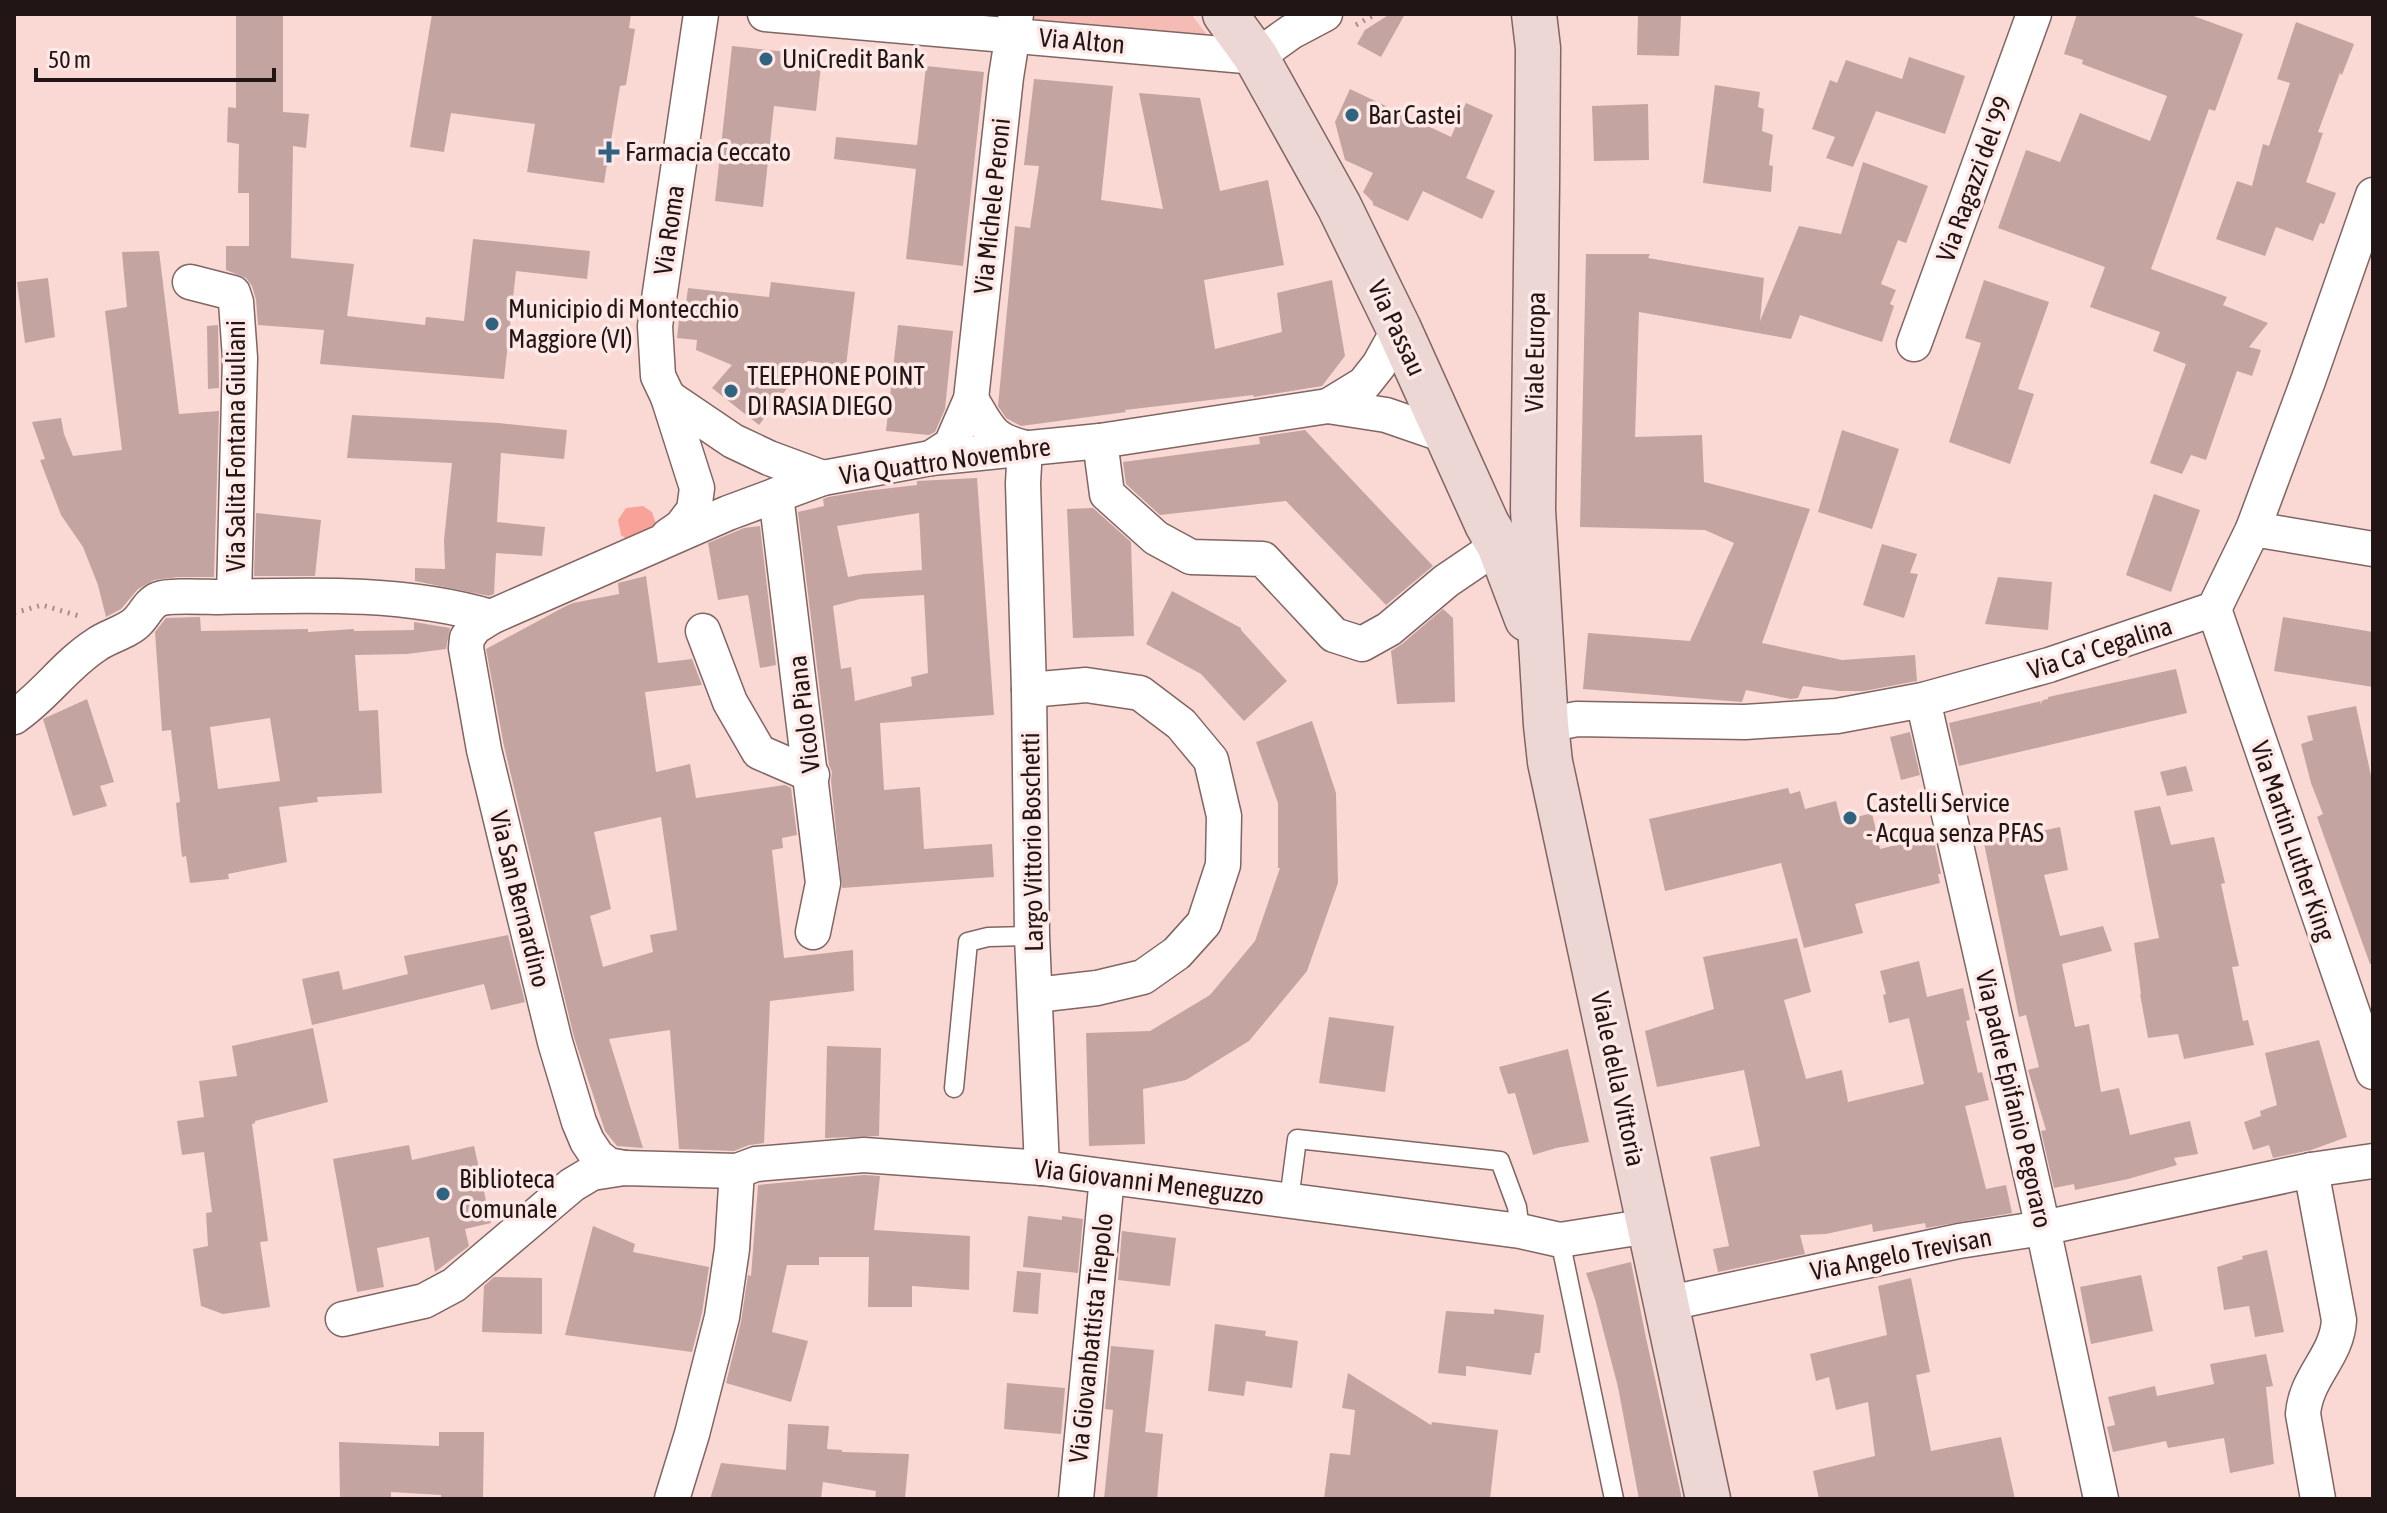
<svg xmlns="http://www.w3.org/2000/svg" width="2387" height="1513" viewBox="0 0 2387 1513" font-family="'Asap Condensed',sans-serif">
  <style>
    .green { fill: #f5bbb5 }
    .water { fill: #f8a29a }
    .building { fill: #c3a4a0; fill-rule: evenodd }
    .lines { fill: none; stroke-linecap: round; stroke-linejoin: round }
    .lane-casing { stroke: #816562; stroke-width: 21 }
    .street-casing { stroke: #816562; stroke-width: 37 }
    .secondary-casing { stroke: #816562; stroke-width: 47 }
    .path { stroke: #a78e8b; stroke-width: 5; stroke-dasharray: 2 6; stroke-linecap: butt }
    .lane { stroke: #fff; stroke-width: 18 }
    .street { stroke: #fff; stroke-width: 34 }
    .secondary { stroke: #ecd7d5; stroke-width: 44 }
    .poi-dot { fill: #306380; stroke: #fee9e7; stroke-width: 3 }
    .labels { text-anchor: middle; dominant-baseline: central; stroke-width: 7; stroke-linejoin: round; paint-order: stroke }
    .street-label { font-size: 26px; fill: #211615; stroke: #fee9e7 }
    .poi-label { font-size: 26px; fill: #211615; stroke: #fee9e7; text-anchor: start }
  </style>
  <rect width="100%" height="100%" fill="#fad9d5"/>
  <polygon class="green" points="1032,14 1191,14 1207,35 1030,22"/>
  <polygon class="water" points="643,506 652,512 657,527 632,543 621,535 618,520 626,508"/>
  <g class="building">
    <polygon points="236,14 283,14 283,112 309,114 306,148 293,146 291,258 354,264 347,316 425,325 426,317 464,321 473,239 590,251 587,279 516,271 504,379 320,364 324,330 258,325 256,300 252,286 246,278 226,270 226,246 249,246 249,193 238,193 239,144 227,142 228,107 236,108"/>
    <polygon points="432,14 631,14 629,28 635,29 626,85 620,86 604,183 527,172 535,124 451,113 444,152 410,147"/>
    <polygon points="1390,14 1405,14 1381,57 1357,44 1365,30"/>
    <polygon points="1638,14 1681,16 1679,56 1637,55"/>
    <polygon points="2077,14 2188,14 2243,34 2215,111 2209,109 2151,269 2227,297 2223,305 2268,323 2249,347 2261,350 2252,376 2237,371 2206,460 2191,455 2182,474 2150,463 2186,364 2153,351 2160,332 2090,307 2105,267 1998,228 2026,150 2060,162 2080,113 2150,141 2167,96 2082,64 2083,60 2064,54"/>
    <polygon points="2296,22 2354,44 2342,75 2340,73 2318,132 2323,133 2306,182 2336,193 2324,224 2320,223 2313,241 2276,227 2265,256 2216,239 2237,181 2252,186 2263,144 2269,146 2290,83 2277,79"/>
    <polygon points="732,46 822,56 816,111 774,106 763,207 715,201"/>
    <polygon points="1909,57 1965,76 1945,134 1876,111 1853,167 1826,158 1835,137 1812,129 1830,80 1837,83 1846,60 1902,79"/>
    <polygon points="926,66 984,72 963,266 906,259 916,169 834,159 836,137 917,145"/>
    <polygon points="1034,79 1113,86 1101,200 1163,209 1139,93 1200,98 1220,191 1268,180 1284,265 1204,280 1215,349 1282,332 1277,293 1332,280 1345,356 1322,386 1254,397 1253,395 1125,410 1126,412 1021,426 1006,418 998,406 1015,226 1030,228 1039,166 1024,165"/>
    <polygon points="1715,85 1760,92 1758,107 1764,109 1762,131 1773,135 1769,165 1773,166 1771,192 1703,183"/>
    <polygon points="1350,89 1451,137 1466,103 1493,115 1466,178 1495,191 1482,219 1423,191 1408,221 1373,205 1373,202 1363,192 1373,173 1345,160 1335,122"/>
    <polygon points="1648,104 1649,160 1594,161 1592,106"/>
    <polygon points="1863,162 1928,186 1906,243 1898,240 1881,284 1896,290 1890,304 1894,306 1882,342 1800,315 1791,339 1639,312 1635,437 1702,435 1704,482 1810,509 1762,643 1842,660 1915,655 1917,681 1864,691 1839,691 1803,686 1798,698 1791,699 1746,690 1742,702 1583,689 1588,633 1690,641 1734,543 1705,530 1580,527 1586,254 1650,254 1648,258 1764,278 1760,321 1799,226 1841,234"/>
    <polygon points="159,251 179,414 219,411 214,577 178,577 154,580 138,589 121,609 106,617 98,585 83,547 61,515 40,460 45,459 32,422 61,418 64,434 73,456 122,450 105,311 127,307 122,252"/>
    <polygon points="48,278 55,337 25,343 17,282"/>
    <polygon points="1984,280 2049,302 2018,389 2034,394 2010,464 1949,442 1981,343 1965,338"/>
    <polygon points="771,282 855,292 846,366 808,361 759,425 712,388 732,365 696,350 697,340 677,338 680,311 685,312 688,288 769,297"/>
    <polygon points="218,325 219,388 208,389 207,326"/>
    <polygon points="898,325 953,331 945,409 935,432 929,435 886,431"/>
    <polygon points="352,415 499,423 567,430 564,459 501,453 497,522 545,527 542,556 496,553 494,594 489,596 415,581 415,568 445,569 444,540 452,463 347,458"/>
    <polygon points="1305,430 1433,566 1386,605 1286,501 1160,515 1126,484 1123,462 1260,444 1259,437"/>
    <polygon points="1842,430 1899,449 1872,529 1818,512"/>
    <path d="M977,478L994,715L880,723L884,790L920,787L924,849L992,844L994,877L842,888L831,781L832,772L829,765L798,512L824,506L823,499L828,497L865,491L917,485V481ZM919,513L922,570L864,574L848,577L837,526ZM924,595L928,673L911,677L912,686L855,701L851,667L841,669L833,606L860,599Z"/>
    <polygon points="2154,494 2200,510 2171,592 2126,575"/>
    <polygon points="1093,508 1131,542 1134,636 1073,638 1067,509"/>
    <polygon points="256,513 321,520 315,576 254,576"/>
    <polygon points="760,526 776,665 760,668 748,595 718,600 708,543 744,528"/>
    <polygon points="1882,544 1917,554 1910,573 1918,574 1904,618 1863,605"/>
    <path d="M646,576L658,663L692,659L702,685L645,692L656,772L690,764L696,798L785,785L791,788L797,835L782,838L783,848L772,850L784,958L853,950L854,991L770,1001L764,1143L749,1145L734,1151L679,1149L670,1030L609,1039L643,1148L617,1146L605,1131L574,1037L504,746L486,649L564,607L573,603L619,594L618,583ZM661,817L677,930L650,935L653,952L603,967L590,916L611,909L594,832Z"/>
    <polygon points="1998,577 2052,582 2048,630 1985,624"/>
    <polygon points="1172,591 1241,628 1241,630 1287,681 1244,721 1201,674 1146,644"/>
    <polygon points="1443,609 1453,618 1455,702 1397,704 1391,651 1402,644"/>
    <path d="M200,617L201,631L308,629V632L354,629V631L414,630V622L450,628L446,649L407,654L355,655L359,711L378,710L382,793L317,797L318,802L279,807L287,862L228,874L229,879L190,883L186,856L182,857L176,803L180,802L171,730L162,731L155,632L166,618ZM270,718L280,781L218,789L210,727Z"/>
    <polygon points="2283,617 2373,632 2373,687 2274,671"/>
    <polygon points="2176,669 2187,713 1959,766 1949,723 2041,701 2040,705 2043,700 2048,699 2048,697"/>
    <polygon points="87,699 114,782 100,786 107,806 73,816 43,719"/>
    <polygon points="2356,706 2373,785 2373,964 2370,964 2317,817 2323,814 2311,783 2301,744 2313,740 2307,716"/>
    <polygon points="1312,721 1336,793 1338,883 1307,971 1249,1041 1186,1080 1143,1089 1145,1144 1089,1146 1086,1033 1150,1031 1210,995 1255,941 1280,868 1278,868 1278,803 1256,742"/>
    <polygon points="1910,732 1920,775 1901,780 1890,737"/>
    <polygon points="2186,766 2193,791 2167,796 2160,772"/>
    <polygon points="1788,788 1790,794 1800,791 1805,809 1836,801 1841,821 1872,813 1880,849 1933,836 1941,874 1938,874 1940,883 1855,904 1863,933 1804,948 1781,863 1665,891 1649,819"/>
    <polygon points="2160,806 2171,845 2214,837 2225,883 2221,884 2239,966 2232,967 2243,1021 2248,1020 2254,1045 2184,1059 2178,1034 2148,1038 2140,994 2141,994 2134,943 2159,938 2134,811"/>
    <polygon points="2060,827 2068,870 2044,875 2060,936 2103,926 2112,951 2062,964 2075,1027 2089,1024 2101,1092 2119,1088 2130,1135 2190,1121 2198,1154 2174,1158 2177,1165 2128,1179 2075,1190 2074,1184 2054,1188 2041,1131 2046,1130 2028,1070 2039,1067 2026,1015 2019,1017 1984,843"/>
    <polygon points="508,935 525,1002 491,1010 484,984 312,1025 302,979 339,971 343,990 408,974 404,956"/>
    <polygon points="1797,938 1811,992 1784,1000 1806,1079 1842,1070 1848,1102 1924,1084 1909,1018 1889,1023 1883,995 1886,994 1880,971 1919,961 1927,997 1963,988 1970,1020 1966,1021 1978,1073 1982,1072 1989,1100 1965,1106 1986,1189 2006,1185 2012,1213 1926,1228 1925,1223 1873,1232 1872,1224 1826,1234 1800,1235 1805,1254 1718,1272 1713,1249 1729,1246 1710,1157 1760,1146 1744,1070 1657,1087 1645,1031 1714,1009 1703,957"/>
    <polygon points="1329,1017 1394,1026 1385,1092 1319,1083"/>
    <polygon points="313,1028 328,1102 255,1121 255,1123 252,1124 268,1241 260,1242 270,1307 223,1314 201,1306 193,1249 208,1246 206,1213 212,1212 204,1152 182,1155 177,1121 204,1117 199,1081 237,1076 232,1046"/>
    <polygon points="2319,1040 2347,1137 2311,1150 2273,1158 2269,1145 2253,1150 2244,1122 2261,1116 2260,1111 2277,1105 2265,1053"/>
    <polygon points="827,1046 881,1048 879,1136 825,1138"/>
    <polygon points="1568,1049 1589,1142 1556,1148 1533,1155 1515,1093 1508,1094 1499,1067"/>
    <polygon points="409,1145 412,1160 474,1146 491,1223 465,1229 469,1246 435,1272 429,1237 377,1248 384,1287 357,1292 333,1159"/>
    <polygon points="864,1175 880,1176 874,1230 970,1236 969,1290 912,1286 912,1307 868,1307 869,1257 819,1257 819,1265 787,1265 772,1332 808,1341 791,1402 726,1383 741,1322 748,1275 751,1276 758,1185"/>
    <polygon points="1028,1216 1062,1220 1062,1216 1083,1219 1078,1273 1023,1267"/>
    <polygon points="593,1226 635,1244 633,1252 709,1267 702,1313 692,1352 565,1335"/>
    <polygon points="1122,1231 1176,1238 1170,1286 1118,1280"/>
    <polygon points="2267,1250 2284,1332 2255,1337 2249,1306 2224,1310 2217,1267 2243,1259 2242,1256"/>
    <polygon points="1631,1262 1646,1338 1682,1499 1639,1499 1618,1387 1595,1299 1586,1273"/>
    <polygon points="1017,1271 1041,1273 1038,1314 1013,1312"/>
    <polygon points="2141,1275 2153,1331 2091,1344 2080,1287"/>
    <polygon points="494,1277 542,1278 542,1334 482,1332 484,1286"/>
    <polygon points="1911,1278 1930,1372 1916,1375 1931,1451 2001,1437 2015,1499 1819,1499 1813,1471 1875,1456 1868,1402 1836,1410 1829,1377 1816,1381 1810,1354 1887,1335 1878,1286"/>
    <polygon points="1494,1309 1544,1315 1540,1353 1535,1353 1531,1375 1466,1366 1466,1376 1438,1373 1446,1311 1494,1314"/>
    <polygon points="1215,1324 1266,1331 1265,1336 1298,1341 1292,1388 1246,1381 1244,1396 1208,1391"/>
    <polygon points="1111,1346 1154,1350 1145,1432 1163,1434 1157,1499 1104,1499 1113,1410 1105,1409"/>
    <polygon points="2266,1354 2273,1386 2266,1387 2274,1464 2230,1473 2224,1438 2168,1448 2166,1441 2113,1452 2107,1427 2115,1425 2108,1397 2155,1386 2157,1396 2214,1384 2210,1364"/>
    <polygon points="1348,1373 1431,1425 1432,1422 1498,1430 1490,1499 1324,1499 1330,1453 1350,1455 1355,1410 1342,1408"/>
    <polygon points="1007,1383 1065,1388 1061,1434 1004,1429"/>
    <polygon points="788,1424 829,1426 827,1449 842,1450 842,1452 909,1454 905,1499 875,1499 876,1491 823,1482 821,1499 710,1499 721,1463 786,1470"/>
    <polygon points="439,1432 484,1432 483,1499 441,1499 441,1495 391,1492 391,1499 340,1499 339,1442 439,1446"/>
  </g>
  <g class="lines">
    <g class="lane-casing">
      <g id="lane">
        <polyline points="954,1088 968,942 988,937 1032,936"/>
        <polyline points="1289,1200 1297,1139 1500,1161 1517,1207 1520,1231"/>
        <polyline points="1560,1240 1614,1499"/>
      </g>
    </g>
    <g class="street-casing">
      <g id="street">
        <polyline points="765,14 1256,57 1291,32 1325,14"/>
        <polyline points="190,282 233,293 236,302 240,358 234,596"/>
        <polyline points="1914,344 2034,14"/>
        <polyline points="668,397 733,441 769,458 823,478"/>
        <path d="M971,399C989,429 990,439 1025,448L1023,483L1029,690L1032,936L1042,1168"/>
        <polyline points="1328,406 1364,384 1379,365 1399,329"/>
        <polyline points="1100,441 1107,494 1156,538 1191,557 1263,559 1334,635 1362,644 1389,629 1446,581 1499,545"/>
        <polyline points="931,458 951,445 971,399 1006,77 1016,14"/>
        <polyline points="776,495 823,883 813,932"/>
        <polyline points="2253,529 2373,549"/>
        <polyline points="668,536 681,527 694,510 697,488 668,397 658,376 655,326 701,14"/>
        <polyline points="2214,609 2373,1072"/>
        <polyline points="703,631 730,702 759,752 812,775"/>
        <polyline points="1029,690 1086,685 1140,693 1181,724 1211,760 1224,816 1223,865 1204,923 1177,953 1143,977 1097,988 1036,995"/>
        <polyline points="1923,700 2043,1228 2101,1499"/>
        <path d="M14,717C44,697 65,665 96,645C108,636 128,632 138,621C145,614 149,603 159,599C169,595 206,597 219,597C309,595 404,591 491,617"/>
        <polyline points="1546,725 1577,719 1745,722 1837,716 1923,700 2049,665 2214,609 2253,529 2308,381 2373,195"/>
        <polyline points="624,1168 608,1165 597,1156 587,1141 579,1122 555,1042 484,750 466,648 467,638 475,627 491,617 728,513 823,478 931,458 1100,441 1328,406 1386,415 1447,436"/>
        <path d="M2311,1170L2339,1320C2337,1357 2306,1376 2303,1414L2318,1499"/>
        <polyline points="1665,1304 1959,1241 2043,1228 2311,1170 2373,1161"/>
        <polyline points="343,1319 424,1301 454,1285 572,1185 592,1173 624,1168 737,1171 756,1164 864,1155 1042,1168 1520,1231 1560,1240 1649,1226"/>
        <polyline points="672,1499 692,1434 722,1317 732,1249 737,1171"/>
        <polyline points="1076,1499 1107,1177"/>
      </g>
    </g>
    <g class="secondary-casing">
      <g id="secondary">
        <polyline points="1225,14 1256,57 1339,206 1399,329 1487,524 1499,545 1527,619"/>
        <polyline points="1534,14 1538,48 1537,184 1533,510 1546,725 1550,762 1708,1499"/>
      </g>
    </g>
    <g class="path">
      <polyline points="1356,25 1376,14"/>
      <polyline points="14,613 42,605 79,616 81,619"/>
    </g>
    <use href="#lane" class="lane"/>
    <use href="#street" class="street"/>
    <use href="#secondary" class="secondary"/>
  </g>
  <g class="poi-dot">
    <circle cx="766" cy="59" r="8"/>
    <circle cx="1352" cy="115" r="8"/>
    <path d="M605 140h8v8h8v8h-8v8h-8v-8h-8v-8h8z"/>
    <circle cx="492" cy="324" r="8"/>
    <circle cx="731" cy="391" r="8"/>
    <circle cx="1850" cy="818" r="8"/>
    <circle cx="443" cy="1194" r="8"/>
  </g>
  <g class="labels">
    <g class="street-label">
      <text transform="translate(1082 41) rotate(5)">Via Alton</text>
      <text transform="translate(1974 179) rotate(-70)">Via Ragazzi del '99</text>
      <text transform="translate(992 206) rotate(-84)">Via Michele Peroni</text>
      <text transform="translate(669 230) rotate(-82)">Via Roma</text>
      <text transform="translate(1397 328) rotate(65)">Via Passau</text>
      <text transform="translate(1535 352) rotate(-89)">Viale Europa</text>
      <text transform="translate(236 446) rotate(-90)">Via Salita Fontana Giuliani</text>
      <text transform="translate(945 461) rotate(-8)">Via Quattro Novembre</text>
      <text transform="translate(2100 648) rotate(-18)">Via Ca' Cegalina</text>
      <text transform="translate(804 714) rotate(-97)">Vicolo Piana</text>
      <text transform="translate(2293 841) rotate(71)">Via Martin Luther King</text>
      <text transform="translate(1032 842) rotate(-91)">Largo Vittorio Boschetti</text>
      <text transform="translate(520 899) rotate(76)">Via San Bernardino</text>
      <text transform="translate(1618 1079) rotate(78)">Viale della Vittoria</text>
      <text transform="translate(2014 1099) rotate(77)">Via padre Epifanio Pegoraro</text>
      <text transform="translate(1149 1182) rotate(7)">Via Giovanni Meneguzzo</text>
      <text transform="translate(1901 1254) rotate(-11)">Via Angelo Trevisan</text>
      <text transform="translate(1091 1338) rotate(-84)">Via Giovanbattista Tiepolo</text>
    </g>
    <g class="poi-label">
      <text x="782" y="59">UniCredit Bank</text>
      <text x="1368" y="115">Bar Castei</text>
      <text x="625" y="152">Farmacia Ceccato</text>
      <text x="508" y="309">Municipio di Montecchio<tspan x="508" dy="30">Maggiore (VI)</tspan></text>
      <text x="747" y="376">TELEPHONE POINT<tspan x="747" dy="30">DI RASIA DIEGO</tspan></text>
      <text x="1866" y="803">Castelli Service<tspan x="1866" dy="30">- Acqua senza PFAS</tspan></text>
      <text x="459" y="1179">Biblioteca<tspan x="459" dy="30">Comunale</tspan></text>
    </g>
  </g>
  <rect width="2387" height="1513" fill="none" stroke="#211615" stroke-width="32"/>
  <path d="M36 68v12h238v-12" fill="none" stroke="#211615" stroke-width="4"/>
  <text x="48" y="68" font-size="24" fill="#211615" stroke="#fee9e7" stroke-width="6" paint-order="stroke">50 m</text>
</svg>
